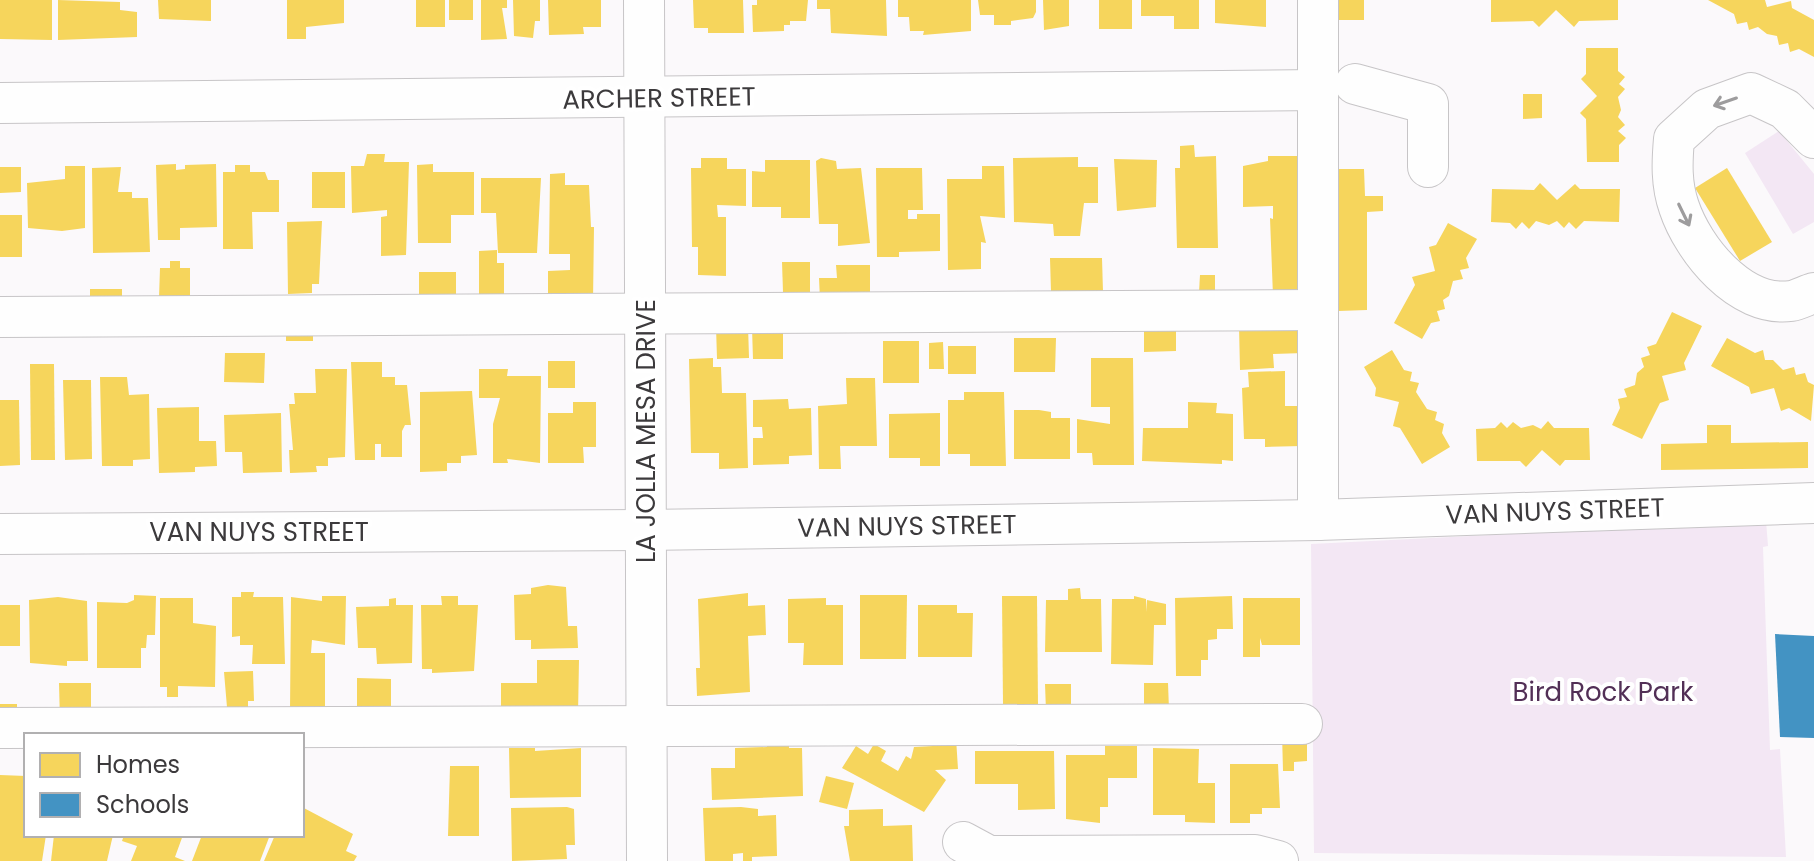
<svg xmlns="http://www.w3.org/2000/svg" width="1814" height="861" viewBox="0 0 1814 861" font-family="Poppins,sans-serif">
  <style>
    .green { fill: #f3e7f4 }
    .homes { fill: #f6d55c }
    .schools { fill: #4393c3 }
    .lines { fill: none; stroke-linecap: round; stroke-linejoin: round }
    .minor-casing { stroke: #c7c5c7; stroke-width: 42 }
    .minor { stroke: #fefefe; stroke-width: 40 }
    .oneway { stroke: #9d9c9d }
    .labels { text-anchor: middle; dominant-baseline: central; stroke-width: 8; stroke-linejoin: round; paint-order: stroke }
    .street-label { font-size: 26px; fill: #3c3a3c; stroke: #fff }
    .park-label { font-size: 26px; fill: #522f56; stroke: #fff }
  </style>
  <rect width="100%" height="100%" fill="#fbf9fb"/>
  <g class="green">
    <polygon points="1779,131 1814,174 1814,222 1793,234 1745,153"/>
    <polygon points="1766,521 1768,546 1763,547 1770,750 1780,749 1786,857 1314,853 1311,544"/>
  </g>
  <g class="homes">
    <polygon points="0,0 52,0 52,40 0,39"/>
    <polygon points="58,0 120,2 120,10 137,12 137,37 58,40"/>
    <polygon points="158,0 211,0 211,21 159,19"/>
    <polygon points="287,0 344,0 344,23 306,27 306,39 287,39"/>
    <rect x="416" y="0" width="29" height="27"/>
    <rect x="449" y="0" width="24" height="20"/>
    <polygon points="481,0 507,0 507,8 502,8 507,39 481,40"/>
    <polygon points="513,0 540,0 540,21 535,21 533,38 514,36"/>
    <polygon points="548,0 601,0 601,27 583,27 584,34 549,35"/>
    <polygon points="693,0 743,0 744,33 708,33 708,28 694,28"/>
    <polygon points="757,0 808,0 806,21 790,21 790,25 784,25 784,31 753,32 752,5 757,5"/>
    <polygon points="817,0 886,0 887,36 831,33 830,9 817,9"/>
    <polygon points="898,0 971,0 971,31 923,35 924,31 910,31 909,17 898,17"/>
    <polygon points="978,0 1036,0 1036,12 1033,18 1011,21 1011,25 994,25 994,15 980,15"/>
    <polygon points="1043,0 1069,0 1069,26 1044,30"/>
    <rect x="1099" y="0" width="33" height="29"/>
    <polygon points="1141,0 1199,0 1199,29 1174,29 1174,16 1141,16"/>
    <polygon points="1215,0 1266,0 1266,27 1215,23"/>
    <rect x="1338" y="0" width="26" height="20"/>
    <polygon points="1491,0 1618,0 1618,20 1579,21 1574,27 1556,10 1539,27 1533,21 1491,22"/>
    <polygon points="1708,0 1765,0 1767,7 1791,1 1792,8 1814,20 1814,57 1799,49 1790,52 1788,43 1779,45 1777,36 1767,34 1758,27 1749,30 1747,22 1737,24 1734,14"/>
    <polygon points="1586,48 1618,48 1618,71 1625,77 1619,84 1625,89 1618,97 1621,110 1618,117 1625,125 1618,131 1626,138 1619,145 1619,162 1587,162 1586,119 1580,113 1597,96 1581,79 1586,74"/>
    <polygon points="1523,94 1542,94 1542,118 1523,119"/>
    <polygon points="1194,145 1195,157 1216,156 1218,248 1177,248 1175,168 1180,168 1180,146"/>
    <polygon points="367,154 385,154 384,162 409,162 406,255 381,256 381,217 387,216 387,210 352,213 351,166 364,166"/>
    <polygon points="1268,156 1304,156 1301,297 1273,296 1270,218 1273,219 1273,206 1243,207 1243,166 1268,161"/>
    <polygon points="1078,157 1078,167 1098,167 1098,203 1084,203 1080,236 1054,236 1053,224 1014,222 1013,158"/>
    <polygon points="701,158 727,158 727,169 746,169 746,206 717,205 718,217 726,217 726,276 698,275 698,247 692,247 691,168 701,168"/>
    <polygon points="821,158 836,161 837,169 861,168 870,243 838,246 838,224 819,224 816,161"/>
    <polygon points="1114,159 1157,160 1156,207 1117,211"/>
    <polygon points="765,160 810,160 810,218 781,218 781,207 752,207 752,171 765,172"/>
    <polygon points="176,164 176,170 185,169 185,165 216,164 217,227 180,228 180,240 158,240 156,165"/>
    <polygon points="433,164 433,172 474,172 474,215 451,215 451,243 418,243 417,165"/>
    <polygon points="235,165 250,165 250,172 265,172 268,180 279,180 279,212 252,212 253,249 223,249 223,172 235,172"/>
    <polygon points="65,166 85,166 85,228 62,231 28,228 27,183 65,179"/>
    <polygon points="982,166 1004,166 1005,218 980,216 986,243 981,242 981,269 948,270 947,179 982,179"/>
    <polygon points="0,167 21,167 21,192 0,193"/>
    <polygon points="121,167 118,192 132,192 132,198 148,198 150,252 93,253 92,168"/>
    <polygon points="876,168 922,168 923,210 908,210 908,219 917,219 917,214 940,214 940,251 899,252 899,257 877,257"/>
    <polygon points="1727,168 1772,242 1740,261 1695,188"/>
    <polygon points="1338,169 1364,169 1365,196 1383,196 1383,211 1367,212 1367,310 1338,311"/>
    <rect x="312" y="172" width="33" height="36"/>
    <polygon points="565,173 565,185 589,185 591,227 594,227 593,302 548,302 548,271 570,270 570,254 549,254 550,174"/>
    <polygon points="481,178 541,178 537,253 498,253 496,213 481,213"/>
    <polygon points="1540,183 1557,200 1575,184 1580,189 1620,189 1619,222 1584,221 1576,229 1569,222 1564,228 1557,221 1549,225 1536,221 1529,229 1522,222 1516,229 1510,223 1491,222 1492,189 1534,190"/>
    <rect x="0" y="215" width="22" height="42"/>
    <polygon points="322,221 319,284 312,284 312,293 288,294 287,222"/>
    <polygon points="1448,223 1477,239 1466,258 1469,268 1460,270 1463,279 1453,281 1449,296 1443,300 1445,309 1437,311 1440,321 1431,323 1422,339 1394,323 1415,285 1412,277 1435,271 1429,247 1436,245"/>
    <polygon points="497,250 497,263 504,263 504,300 479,302 479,251"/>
    <polygon points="1050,258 1102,258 1103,292 1051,292"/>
    <polygon points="170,261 180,261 180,268 190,268 190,298 159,298 160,268 170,268"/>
    <polygon points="782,262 810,262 810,292 783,292"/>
    <polygon points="836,265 870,265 870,297 820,300 819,278 837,278"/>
    <rect x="419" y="272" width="37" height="29"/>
    <polygon points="1200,275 1215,275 1215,292 1199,292"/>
    <rect x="90" y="289" width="32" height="17"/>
    <polygon points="1672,312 1702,326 1684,363 1686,370 1662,376 1669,400 1660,403 1642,439 1612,425 1620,408 1618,399 1627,397 1624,389 1635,385 1637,373 1644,367 1641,358 1650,355 1647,347 1656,344"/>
    <polygon points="1303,322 1304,353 1273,354 1274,368 1240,370 1239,326"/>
    <polygon points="748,325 749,358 717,359 716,326"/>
    <polygon points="1144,325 1176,325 1176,351 1144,352"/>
    <rect x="286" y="326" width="27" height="15"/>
    <polygon points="752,328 783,328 783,359 753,359"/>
    <polygon points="1014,338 1056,338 1055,372 1014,372"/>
    <polygon points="1727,338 1755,353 1763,350 1765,360 1773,360 1783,370 1794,367 1796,375 1805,373 1808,382 1814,385 1811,421 1789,408 1781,411 1774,388 1751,394 1749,387 1711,366"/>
    <rect x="883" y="341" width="36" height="42"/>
    <polygon points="943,342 944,369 929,369 929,343"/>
    <rect x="948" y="346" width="28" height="28"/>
    <polygon points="1392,350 1404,370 1412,372 1410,381 1419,383 1416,392 1427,409 1437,412 1435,420 1444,424 1442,433 1450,447 1422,464 1400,428 1393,426 1399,402 1375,396 1376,388 1364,367"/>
    <polygon points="225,353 265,353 264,383 224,382"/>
    <polygon points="713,358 713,367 721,367 722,393 746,393 748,468 719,469 719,453 691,453 689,359"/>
    <polygon points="1091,358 1133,358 1134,465 1093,465 1092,453 1077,453 1077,419 1110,424 1110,407 1091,407"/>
    <rect x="548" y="361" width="27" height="27"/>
    <polygon points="351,362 382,362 382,377 395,377 395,385 407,385 411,425 405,425 402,431 402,457 381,457 381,444 375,444 375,460 355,460"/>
    <polygon points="30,364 54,364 55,460 31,460"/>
    <polygon points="315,369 347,369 345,457 328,458 328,466 316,466 317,472 290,473 289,450 293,450 289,404 295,404 294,393 316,393"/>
    <polygon points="479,369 508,369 507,376 541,376 540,463 507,459 508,463 493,463 493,424 500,398 479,398"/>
    <polygon points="1285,371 1285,406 1301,406 1302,446 1265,447 1265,439 1244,439 1242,388 1249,387 1248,372"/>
    <polygon points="100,377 127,377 129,395 149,394 150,459 133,460 133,466 102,466"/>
    <polygon points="846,378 875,378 877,446 840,446 841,469 819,469 818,406 847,404"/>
    <polygon points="63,380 91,380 92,459 65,460"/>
    <polygon points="472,391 477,455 461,456 461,463 447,463 447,471 420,472 420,392"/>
    <polygon points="964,392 1004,392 1006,466 970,466 970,454 948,454 948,400 964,400"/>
    <polygon points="788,399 789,409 811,408 812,455 789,456 789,464 753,465 753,438 763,438 762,427 753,427 753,400"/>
    <polygon points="0,400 19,400 20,465 0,466"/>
    <polygon points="573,402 596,402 596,447 583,447 584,463 548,463 548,413 573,413"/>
    <polygon points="1188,402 1217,403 1216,413 1233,414 1233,461 1222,460 1222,464 1142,461 1143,428 1188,428"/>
    <polygon points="199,407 199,441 216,441 217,466 195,467 195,472 159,473 157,408"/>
    <polygon points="1014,410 1039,410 1051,412 1051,418 1070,418 1070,459 1014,459"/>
    <polygon points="281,413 282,472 243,473 242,452 225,452 224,415"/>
    <polygon points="940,413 940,466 920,466 920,458 889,458 889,414"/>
    <polygon points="1548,421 1554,428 1589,428 1590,460 1565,460 1560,466 1542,450 1526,467 1520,461 1477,461 1476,429 1495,428 1501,422 1507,428 1513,422 1521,428 1533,425 1541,429"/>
    <polygon points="1707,425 1731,425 1731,443 1808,442 1808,468 1661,470 1661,444 1707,443"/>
    <polygon points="548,585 566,587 568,626 577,626 578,648 531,649 531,640 515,640 514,595 531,594 531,588"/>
    <polygon points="1080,588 1081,599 1101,599 1102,652 1045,652 1046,600 1068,600 1068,589"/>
    <polygon points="241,592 254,592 253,597 283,597 285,664 252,664 253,645 240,645 240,636 232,637 232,597 241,597"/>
    <polygon points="748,593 748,606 765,605 766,635 748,636 750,692 697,696 696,668 700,668 698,599"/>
    <polygon points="134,595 156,596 155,635 147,635 146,648 141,648 141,668 97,668 97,602 127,603 134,600"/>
    <polygon points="860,595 907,595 906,659 860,659"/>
    <polygon points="322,596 346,596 345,645 312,640 311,653 325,653 325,712 290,711 291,597 322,601"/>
    <polygon points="441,596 458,596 458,605 478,605 474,671 432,673 432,669 422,669 421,605 442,605"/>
    <polygon points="1002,596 1037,596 1038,705 1003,705"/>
    <polygon points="1134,596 1146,599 1146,612 1147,600 1166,604 1166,625 1154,625 1153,665 1111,664 1112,599 1134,599"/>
    <polygon points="1232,596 1233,629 1217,629 1217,639 1208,640 1208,660 1201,660 1201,676 1176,676 1175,598"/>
    <polygon points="58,597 87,601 88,661 67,661 67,666 30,663 29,600"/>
    <polygon points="160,598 193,598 193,623 216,626 215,687 178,686 178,697 167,697 167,687 160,687"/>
    <polygon points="396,598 396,605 413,605 412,663 377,664 376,648 358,648 356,607 389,606 389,599"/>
    <polygon points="826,598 826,605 843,605 843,665 803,665 804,643 788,643 788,599"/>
    <polygon points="1243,598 1300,598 1300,645 1262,645 1260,638 1260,657 1243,657"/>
    <rect x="0" y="605" width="20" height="41"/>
    <polygon points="918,605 957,605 957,613 973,613 972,657 918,657"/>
    <polygon points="537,660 579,660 578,714 501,711 501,683 537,683"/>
    <polygon points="253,671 254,701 248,701 248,719 228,719 224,672"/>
    <polygon points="357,678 391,679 391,709 357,709"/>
    <polygon points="59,683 91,683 91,713 60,722"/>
    <polygon points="1144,683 1168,683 1169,710 1144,711"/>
    <polygon points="1045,684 1071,684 1071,711 1046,711"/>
    <rect x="0" y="704" width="17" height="19"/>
    <polygon points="1282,733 1307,733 1307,761 1294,762 1294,771 1283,771"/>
    <polygon points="956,738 958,769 935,770 946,780 924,812 842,768 856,746 868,754 874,744 886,751 881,761 898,771 906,756 911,759 914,747 933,746 933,739"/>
    <polygon points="789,740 789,748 802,748 803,796 712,800 711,768 735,768 735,748 767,747 767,741"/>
    <polygon points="1105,746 1137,746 1137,778 1108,778 1108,807 1100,807 1100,823 1066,819 1066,755 1105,755"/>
    <polygon points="509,748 535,748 535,751 581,748 581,797 510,798"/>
    <polygon points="1153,748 1199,749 1198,783 1215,783 1215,823 1185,822 1185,815 1153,815"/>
    <polygon points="975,751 1054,751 1055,809 1018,810 1018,784 975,784"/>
    <polygon points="1230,764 1278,764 1280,808 1262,808 1262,814 1250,814 1250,823 1230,823"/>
    <polygon points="450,766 479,766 479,836 448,836"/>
    <polygon points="0,775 26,776 26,835 46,835 42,861 0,861"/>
    <polygon points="826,776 854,783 847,809 819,802"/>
    <polygon points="302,807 353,834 346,851 357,856 354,861 264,861 275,835 302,835"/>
    <polygon points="567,807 574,809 575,845 566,845 567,859 512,861 511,808"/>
    <polygon points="741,807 758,809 758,816 776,815 777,856 752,857 752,861 743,861 743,853 733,854 733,861 705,861 703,808"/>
    <polygon points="883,809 883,826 912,825 913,861 850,861 844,826 849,826 849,810"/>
    <polygon points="54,835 113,835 107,861 51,861"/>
    <polygon points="124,835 183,835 175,857 185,861 131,861 137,846 122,841"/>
    <polygon points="202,835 270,835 260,861 192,861"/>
  </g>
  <polygon class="schools" points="1775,634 1814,636 1814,738 1780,737"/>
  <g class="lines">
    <g class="minor-casing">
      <g id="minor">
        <polyline points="644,0 647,861"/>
        <polyline points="1318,0 1318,520"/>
        <polyline points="1355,84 1428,104 1428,167"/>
        <polyline points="0,103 1318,90"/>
        <path d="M1814,138L1785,109L1751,93L1707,109L1674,139C1672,162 1671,184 1679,207C1693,249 1740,308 1791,301C1798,300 1807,295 1814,293"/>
        <polyline points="0,317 1318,310"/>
        <polyline points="0,534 645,530 1318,520 1814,503"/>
        <polyline points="0,728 1302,724"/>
        <polyline points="963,842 989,856 1255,855 1278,861"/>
      </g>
    </g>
    <use href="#minor" class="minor"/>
  </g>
  <defs><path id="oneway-shaft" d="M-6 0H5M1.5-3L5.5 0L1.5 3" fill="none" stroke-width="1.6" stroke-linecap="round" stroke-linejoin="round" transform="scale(2)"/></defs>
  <g class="oneway">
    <use href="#oneway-shaft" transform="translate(1725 102) rotate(161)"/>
    <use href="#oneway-shaft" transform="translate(1684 215) rotate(64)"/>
  </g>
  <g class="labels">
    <g class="street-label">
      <text transform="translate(659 98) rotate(-1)">ARCHER STREET</text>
      <text transform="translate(646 431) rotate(-90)">LA JOLLA MESA DRIVE</text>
      <text transform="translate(1555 511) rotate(-2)">VAN NUYS STREET</text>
      <text transform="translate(907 526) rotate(-1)">VAN NUYS STREET</text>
      <text x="259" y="532">VAN NUYS STREET</text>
    </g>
    <g class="park-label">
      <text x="1603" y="692">Bird Rock Park</text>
    </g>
  </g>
  <rect x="24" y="733" width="280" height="104" fill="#ffffff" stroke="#b1b0b1" stroke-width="2"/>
  <rect x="40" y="753" width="40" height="24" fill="#f6d55c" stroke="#b1b0b1" stroke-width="2"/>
  <text x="96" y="773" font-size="24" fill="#3c3a3c">Homes</text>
  <rect x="40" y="793" width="40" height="24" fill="#4393c3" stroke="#b1b0b1" stroke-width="2"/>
  <text x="96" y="813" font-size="24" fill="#3c3a3c">Schools</text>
</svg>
